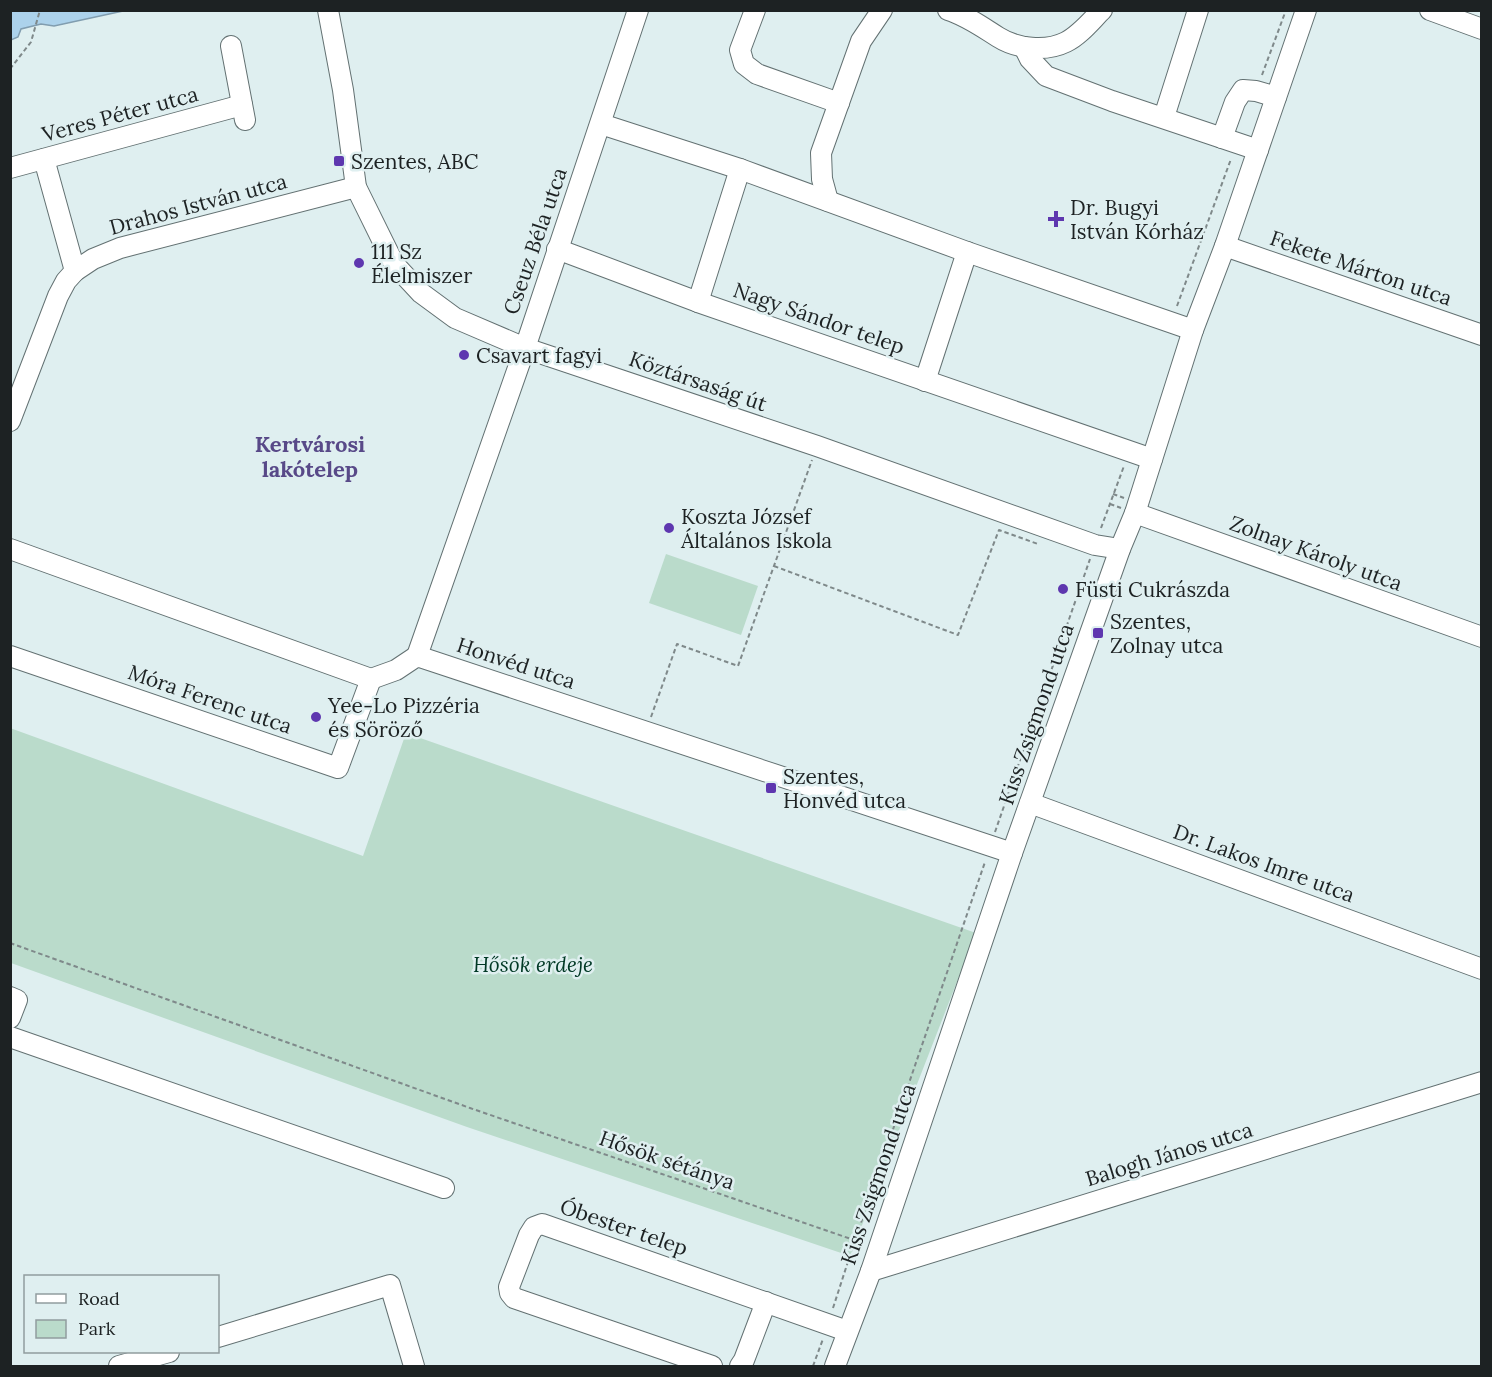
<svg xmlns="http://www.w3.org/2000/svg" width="1492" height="1377" viewBox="0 0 1492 1377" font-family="Lora,serif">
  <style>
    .green { fill: #badbcb }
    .water { fill: #acd2eb; stroke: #819daf; stroke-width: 1.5 }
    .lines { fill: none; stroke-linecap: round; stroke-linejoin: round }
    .minor-casing { stroke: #637172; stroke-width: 22 }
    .path { stroke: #7f898a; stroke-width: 2; stroke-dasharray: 4.5 3; stroke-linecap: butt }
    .minor { stroke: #fff; stroke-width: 20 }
    .poi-dot { fill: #5e37af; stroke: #dfeff0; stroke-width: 2 }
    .labels { text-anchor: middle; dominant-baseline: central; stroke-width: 5; stroke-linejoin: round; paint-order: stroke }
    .street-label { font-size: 21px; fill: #1d2223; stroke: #dfeff0 }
    .poi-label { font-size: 21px; fill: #1d2223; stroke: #dfeff0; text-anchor: start }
    .park-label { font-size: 21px; font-style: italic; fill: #003925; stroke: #dfeff0 }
    .neighbourhood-label { font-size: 22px; font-weight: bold; fill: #584988; stroke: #dfeff0 }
  </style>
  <rect width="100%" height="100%" fill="#dfeff0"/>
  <g class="green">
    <polygon points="666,554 758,586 741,635 649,603"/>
    <polygon points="10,728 363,856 406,733 976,933 850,1256 467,1127 11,963"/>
  </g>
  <polygon class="water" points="10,11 11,10 123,11 54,26 41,24 21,29 18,37 11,40"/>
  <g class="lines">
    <g class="minor-casing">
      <g id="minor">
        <polyline points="328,10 343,90 356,187 394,264 421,293 455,318 525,348 817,446 1095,545 1120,549"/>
        <polyline points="755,10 740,50 744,64 757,74 839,103"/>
        <path d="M948,10C967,16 982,27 998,37C1017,49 1046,52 1066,42C1080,35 1091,21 1102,10"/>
        <polyline points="1430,10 1482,29"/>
        <polyline points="231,46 245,120"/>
        <polyline points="1024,47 1030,59 1046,76 1112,101 1258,150"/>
        <polyline points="1164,117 1198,10"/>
        <polyline points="601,124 740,169 967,252 1193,330"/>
        <polyline points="1222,138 1235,102 1243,90 1256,91 1276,97"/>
        <polyline points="44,159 75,271"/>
        <polyline points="10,168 242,105"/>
        <polyline points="828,201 822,179 821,153 861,41 882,10"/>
        <polyline points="1225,246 1482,335"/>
        <polyline points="557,249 698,302 1152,459"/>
        <polyline points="698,302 740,169"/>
        <polyline points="925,381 967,252"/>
        <polyline points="10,421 58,296 66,281 75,271 93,259 120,248 356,187"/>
        <polyline points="1135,513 1482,637"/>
        <polyline points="10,549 371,679 396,670 417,656 1012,853"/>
        <polyline points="10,656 338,768 371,679"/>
        <polyline points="417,656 525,348 638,10"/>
        <polyline points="1030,803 1482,969"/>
        <polyline points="10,997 17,1000 10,1018"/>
        <polyline points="10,1037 444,1188"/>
        <polyline points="871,1271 1482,1082"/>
        <polyline points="218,1337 390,1285 414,1366"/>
        <polyline points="119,1366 169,1352"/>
        <polyline points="712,1366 514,1298 510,1293 509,1287 529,1235 534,1227 542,1224 847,1331"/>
        <polyline points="740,1366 744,1360 766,1302"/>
        <polyline points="835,1366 871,1271 1012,853 1120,549 1135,513 1193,330 1225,246 1306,10"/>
      </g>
    </g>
    <g class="path">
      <polyline points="10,69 31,42 40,10"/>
      <polyline points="1262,75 1286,10"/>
      <polyline points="1177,306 1231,159"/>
      <polyline points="1113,494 1124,498"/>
      <polyline points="1110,504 1121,508"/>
      <polyline points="1101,528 1124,466"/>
      <polyline points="774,566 958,635 999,530 1038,544"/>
      <polyline points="651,717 677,644 738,666 812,460"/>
      <polyline points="995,832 1090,559"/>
      <polyline points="10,943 470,1108 854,1240"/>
      <polyline points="833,1308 855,1240 985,862"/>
      <polyline points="813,1366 823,1339"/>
    </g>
    <use href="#minor" class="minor"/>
  </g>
  <g class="poi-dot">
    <rect x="333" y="155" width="12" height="12" rx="3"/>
    <path d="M1053 210h6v6h6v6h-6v6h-6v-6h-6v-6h6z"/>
    <circle cx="359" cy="263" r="6"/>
    <circle cx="464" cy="355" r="6"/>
    <circle cx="669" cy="528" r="6"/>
    <circle cx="1063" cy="589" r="6"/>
    <rect x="1092" y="627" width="12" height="12" rx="3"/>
    <circle cx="316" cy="717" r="6"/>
    <rect x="765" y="782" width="12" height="12" rx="3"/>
  </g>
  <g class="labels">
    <g class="street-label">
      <text transform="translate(120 114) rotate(-15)">Veres Péter utca</text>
      <text transform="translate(198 204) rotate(-15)">Drahos István utca</text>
      <text transform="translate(535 241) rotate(-71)">Cseuz Béla utca</text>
      <text transform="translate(1361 268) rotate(19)">Fekete Márton utca</text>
      <text transform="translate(819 318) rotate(19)">Nagy Sándor telep</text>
      <text transform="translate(698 381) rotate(19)">Köztársaság út</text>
      <text transform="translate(1316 553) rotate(20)">Zolnay Károly utca</text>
      <text transform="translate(516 663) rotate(18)">Honvéd utca</text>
      <text transform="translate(210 699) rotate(19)">Móra Ferenc utca</text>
      <text transform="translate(1036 714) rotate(-71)">Kiss Zsigmond utca</text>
      <text transform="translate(1264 863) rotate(20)">Dr. Lakos Imre utca</text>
      <text transform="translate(1169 1154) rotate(-17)">Balogh János utca</text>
      <text transform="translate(667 1160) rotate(19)">Hősök sétánya</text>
      <text transform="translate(878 1174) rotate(-71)">Kiss Zsigmond utca</text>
      <text transform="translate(624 1227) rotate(19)">Óbester telep</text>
    </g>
    <g class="poi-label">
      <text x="351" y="161">Szentes, ABC</text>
      <text x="1070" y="207">Dr. Bugyi<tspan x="1070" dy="24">István Kórház</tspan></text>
      <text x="371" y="251">111 Sz<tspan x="371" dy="24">Élelmiszer</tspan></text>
      <text x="476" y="355">Csavart fagyi</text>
      <text x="681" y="516">Koszta József<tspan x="681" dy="24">Általános Iskola</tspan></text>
      <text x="1075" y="589">Füsti Cukrászda</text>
      <text x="1110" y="621">Szentes,<tspan x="1110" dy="24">Zolnay utca</tspan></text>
      <text x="328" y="705">Yee-Lo Pizzéria<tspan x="328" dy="24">és Söröző</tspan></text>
      <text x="783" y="776">Szentes,<tspan x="783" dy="24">Honvéd utca</tspan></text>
    </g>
    <g class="park-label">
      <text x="533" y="964">Hősök erdeje</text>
    </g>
    <g class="neighbourhood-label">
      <text x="310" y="444">Kertvárosi<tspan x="310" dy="25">lakótelep</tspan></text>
    </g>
  </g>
  <rect width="1492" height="1377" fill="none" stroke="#1d2223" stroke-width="24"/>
  <rect x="24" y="1275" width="195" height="78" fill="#dfeff0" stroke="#919d9e" stroke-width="1.5"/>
  <rect x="36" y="1294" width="30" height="9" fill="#ffffff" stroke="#919d9e" stroke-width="1.5"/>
  <text x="78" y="1305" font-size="18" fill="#1d2223">Road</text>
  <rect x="36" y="1320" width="30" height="18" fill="#badbcb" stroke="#919d9e" stroke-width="1.5"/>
  <text x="78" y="1335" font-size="18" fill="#1d2223">Park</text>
</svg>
